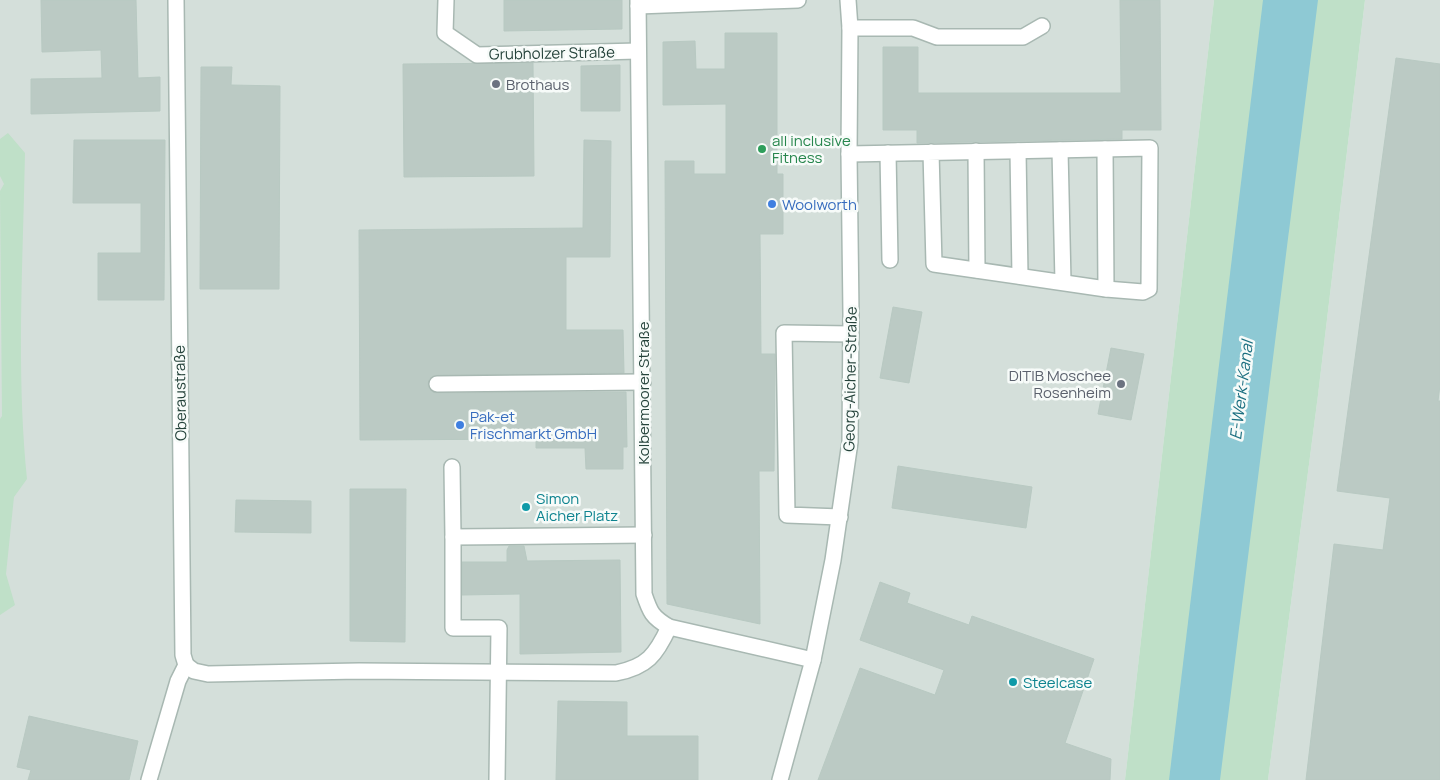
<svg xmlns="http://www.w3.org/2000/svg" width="1440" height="780" viewBox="0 0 1440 780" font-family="Manrope,sans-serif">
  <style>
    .built { fill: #d4dfda }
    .green { fill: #bfe0c8 }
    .water { fill: #8ec9d4 }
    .building { fill: #bbcac4; stroke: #b8c9c2 }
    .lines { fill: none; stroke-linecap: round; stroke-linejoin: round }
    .minor-casing { stroke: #a8b8b2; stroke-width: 18 }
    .minor { stroke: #fff; stroke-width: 15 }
    .worship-dot { fill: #6b7280; stroke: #f7fbf9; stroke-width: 2 }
    .leisure-dot { fill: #2e9e5b; stroke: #f7fbf9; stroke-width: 2 }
    .shop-dot { fill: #3f7fe0; stroke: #f7fbf9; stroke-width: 2 }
    .culture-dot { fill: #0f9aa8; stroke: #f7fbf9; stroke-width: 2 }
    .labels { text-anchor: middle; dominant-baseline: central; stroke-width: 5; stroke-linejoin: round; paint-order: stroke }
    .street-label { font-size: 15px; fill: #24423a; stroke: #f7fbf9 }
    .worship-label { font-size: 15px; fill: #5b616d; stroke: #f7fbf9; text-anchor: start }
    .leisure-label { font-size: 15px; fill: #27864d; stroke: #f7fbf9; text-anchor: start }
    .shop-label { font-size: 15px; fill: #366cbe; stroke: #f7fbf9; text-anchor: start }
    .culture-label { font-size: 15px; fill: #0d838f; stroke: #f7fbf9; text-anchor: start }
    .water-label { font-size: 16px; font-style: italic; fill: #1c6f80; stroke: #f7fbf9 }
  </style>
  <rect width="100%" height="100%" fill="#e6efeb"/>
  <g class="built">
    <polygon points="0,0 1214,0 1125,780 0,780"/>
    <polygon points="1365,0 1440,0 1440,780 1268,780 1318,395"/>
  </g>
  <g class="green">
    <polygon points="1214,0 1365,0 1318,395 1268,780 1125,780"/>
    <path d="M8,133L25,153C23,262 16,371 27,479L14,497L6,574L15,605L0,615V419L2,416L0,191L4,184L0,176V139Z"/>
  </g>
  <polygon class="water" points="1263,0 1318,0 1220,780 1169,780"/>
  <g class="building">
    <polygon points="41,0 136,0 138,78 160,77 160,111 31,114 31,79 102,78 101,50 42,52"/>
    <polygon points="504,0 622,0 622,29 504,31"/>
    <polygon points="1120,0 1160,0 1161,130 1122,130 1122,139 917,143 917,130 883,130 883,47 918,47 918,93 1121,93"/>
    <polygon points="725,33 777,33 777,174 783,174 783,234 760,234 761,354 775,354 774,471 759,471 760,624 667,604 665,161 694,161 694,174 726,174 726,104 663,105 663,42 695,41 696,69 725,69"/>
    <polygon points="1396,58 1440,64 1440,385 1438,401 1440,401 1440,780 1306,780 1334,544 1383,550 1390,498 1337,491"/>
    <polygon points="533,63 534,176 404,177 403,64"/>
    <polygon points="620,65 620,111 581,111 581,66"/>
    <polygon points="201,67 232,67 231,85 280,86 279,289 200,289"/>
    <polygon points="74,140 165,140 164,300 98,300 98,253 141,253 141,203 73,203"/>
    <polygon points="584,140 611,141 610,257 566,257 566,330 623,330 624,373 437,375 429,379 428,385 432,392 437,393 626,392 627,447 623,447 623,469 586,469 585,448 536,448 536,439 360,440 359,230 583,228"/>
    <polygon points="893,307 922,312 909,383 880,378"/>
    <polygon points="1111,348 1144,354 1131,420 1098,414"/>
    <polygon points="898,466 1032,487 1026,528 892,508"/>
    <polygon points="350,489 406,489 405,642 350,641"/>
    <polygon points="236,500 311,501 311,533 235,532"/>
    <polygon points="509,546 524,546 527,561 620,560 621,652 520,654 520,594 462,595 462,562 507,562 507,550"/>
    <polygon points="880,582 910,593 907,603 969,625 972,616 1094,659 1065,743 1111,759 1110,780 818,780 860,668 935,695 944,670 860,640"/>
    <polygon points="558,701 627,702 627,736 698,736 698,780 556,780"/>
    <polygon points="29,716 138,741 129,780 28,780 31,770 17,767"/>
  </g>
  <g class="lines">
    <g class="minor-casing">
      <g id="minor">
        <polyline points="446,0 445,33 477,55 638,51"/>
        <path d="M638,0L644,594C650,612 652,617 669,627L813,660"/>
        <polyline points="638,6 798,0"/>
        <polyline points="850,28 913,28 937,37 1023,37 1042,26"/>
        <polyline points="1105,149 1106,289"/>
        <polyline points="1060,150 1063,282"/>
        <polyline points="976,151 977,270"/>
        <polyline points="1018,151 1020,276"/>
        <polyline points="888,153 890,260"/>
        <polyline points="849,154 1150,148 1149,289 1143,292 1106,289 934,264 931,152"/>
        <polyline points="437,384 643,382"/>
        <polyline points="452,467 453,537 644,535"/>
        <polyline points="840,517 787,515 784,333 851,334"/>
        <polyline points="453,537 453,628 499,628 497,780"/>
        <path d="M186,665L194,671L208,674L359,671L616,673C647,667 656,655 669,627"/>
        <polyline points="149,780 178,681 186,665 183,655 176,0"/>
        <polyline points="780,780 813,660 833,560 850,442 851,314 849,154 850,28 848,0"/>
      </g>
    </g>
    <use href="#minor" class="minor"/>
  </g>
  <g class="worship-dot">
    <circle cx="496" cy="84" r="5"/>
    <circle cx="1121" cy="384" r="5"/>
  </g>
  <circle class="leisure-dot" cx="762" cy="149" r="5"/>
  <g class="shop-dot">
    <circle cx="772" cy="204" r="5"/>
    <circle cx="460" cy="425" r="5"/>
  </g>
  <g class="culture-dot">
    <circle cx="526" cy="507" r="5"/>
    <circle cx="1013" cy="682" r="5"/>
  </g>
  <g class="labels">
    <g class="street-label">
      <text transform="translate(552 53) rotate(-1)">Grubholzer Straße</text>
      <text transform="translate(850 379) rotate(-89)">Georg-Aicher-Straße</text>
      <text transform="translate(180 393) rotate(-91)">Oberaustraße</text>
      <text transform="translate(643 393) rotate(-90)">Kolbermoorer Straße</text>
    </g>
    <g class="worship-label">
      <text x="506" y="84">Brothaus</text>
      <text x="1111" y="375" text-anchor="end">DITIB Moschee<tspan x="1111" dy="17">Rosenheim</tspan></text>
    </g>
    <g class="leisure-label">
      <text x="772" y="140">all inclusive<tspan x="772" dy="17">Fitness</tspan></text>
    </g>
    <g class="shop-label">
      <text x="782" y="204">Woolworth</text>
      <text x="470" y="416">Pak-et<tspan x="470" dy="17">Frischmarkt GmbH</tspan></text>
    </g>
    <g class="culture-label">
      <text x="536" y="498">Simon<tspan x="536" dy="17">Aicher Platz</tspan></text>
      <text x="1023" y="682">Steelcase</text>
    </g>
    <g class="water-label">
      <text transform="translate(1241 390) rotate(-83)">E-Werk-Kanal</text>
    </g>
  </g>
</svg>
